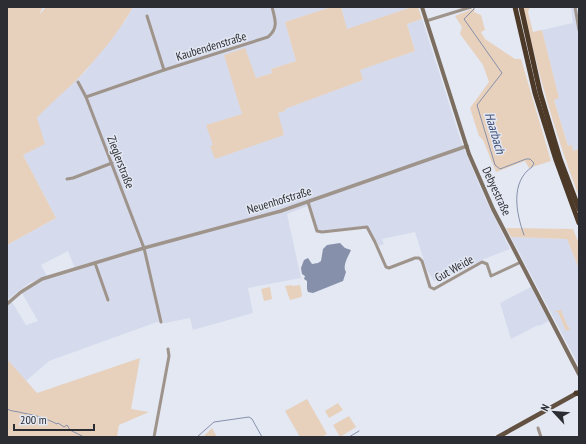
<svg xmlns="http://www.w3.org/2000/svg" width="586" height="444" viewBox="0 0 586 444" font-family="'PT Sans Narrow',sans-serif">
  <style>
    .built { fill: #d5dbed }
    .green { fill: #e7d1bd }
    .water { fill: #8690aa }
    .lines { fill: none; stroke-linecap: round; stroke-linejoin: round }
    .stream { stroke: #8690aa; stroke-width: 1 }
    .minor { stroke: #9f948b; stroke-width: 3 }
    .tertiary { stroke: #9f948b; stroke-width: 3.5 }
    .secondary { stroke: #7b6d5f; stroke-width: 4 }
    .primary { stroke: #625141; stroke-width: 4.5 }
    .motorway { stroke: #4c3927; stroke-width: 5 }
    .labels { text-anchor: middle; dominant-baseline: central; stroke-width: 3; stroke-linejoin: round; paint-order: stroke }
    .street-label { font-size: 12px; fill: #2c2d32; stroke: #e3e8f3 }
    .water-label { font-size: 13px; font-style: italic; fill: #3c4b73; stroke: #e3e8f3 }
  </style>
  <rect width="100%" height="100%" fill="#e3e8f3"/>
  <g class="built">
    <polygon points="133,7 331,7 285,22 296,61 271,69 272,73 256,78 242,115 213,145 211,146 284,135 277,113 285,111 284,109 362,80 359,70 415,51 407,24 422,19 461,141 484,196 510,249 484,259 462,271 434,281 427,270 415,232 382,239 384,244 379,246 367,226 315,231 308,206 287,214 301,278 248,288 253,313 193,330 190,318 165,323 157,322 49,361 26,381 7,359 7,306 12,302 26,325 38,321 22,293 43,280 76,271 68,251 41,265 47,276 29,283 7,300 7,245 56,218 23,155 37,118 49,105 85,72 125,21"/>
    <polygon points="341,7 412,7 347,30"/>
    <polygon points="571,7 577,7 579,19 579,149 573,151 568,146 554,99 559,98 542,30 573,23"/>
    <polygon points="511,237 567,239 579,269 579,366"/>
    <polygon points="531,287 549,321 539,326 538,325 511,339 500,303"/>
  </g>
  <g class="green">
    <path d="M7,7H43L39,15L46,7H133C121,29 102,52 85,71C70,88 52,101 37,118L45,144L23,155L56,218L7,245Z"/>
    <polygon points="331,7 341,7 347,29 412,7 418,7 422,19 407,24 415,51 360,70 363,80 285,109 285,111 278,113 284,135 215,159 210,146 213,145 206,125 242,114 224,55 245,48 256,78 272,73 271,69 296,61 285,22"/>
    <path d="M523,7H530L528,12L533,32L542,30L559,98L554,100L568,146L572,145L573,151L579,149V197C555,133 538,73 523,7Z"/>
    <polygon points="475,8 474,12 481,15 485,30 481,32 485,39 515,59 521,59 551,161 529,168 525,161 496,172 483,140 479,136 470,108 489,82 483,65 460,34 462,27 455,16"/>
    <polygon points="506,228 573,229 579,244 579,269 567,239 511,237"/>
    <polygon points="291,285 293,286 300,285 302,295 301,297 290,300 285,286"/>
    <polygon points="270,287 272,299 264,301 261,289"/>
    <polygon points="562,309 561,310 568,327 569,327 570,329 566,331 558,312 556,312 555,310 557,311"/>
    <polygon points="140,358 131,409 149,412 119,425 117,437 7,437 7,359 37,393"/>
    <polygon points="307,399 327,434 321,437 300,437 285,411"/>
    <polygon points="338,403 343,410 329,418 325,411"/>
    <polygon points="349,416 356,427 340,437 333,425"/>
    <polygon points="212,428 217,437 203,437"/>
  </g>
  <path class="water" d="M340,243L345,248L351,250C348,257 342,266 346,272L343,281L313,293L308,292L307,289V281L304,279L305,276L302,274L301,268L304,260L308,258L312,264L318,263L321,261L323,249L327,245Z"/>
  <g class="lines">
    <g class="stream">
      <path d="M474,7V9L464,19L502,73L477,105L495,165L500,169L526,159H530L534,163L532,167C510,182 516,213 524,235"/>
      <path d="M7,409C12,412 17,411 23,413C35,415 45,418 57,424L58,423L64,427L67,425L70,430L84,437"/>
      <polyline points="197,437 214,422 249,417 252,419 262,437"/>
      <polyline points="349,437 359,431"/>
    </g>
    <g class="minor">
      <polyline points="575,7 579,30"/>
      <polyline points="147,16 164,70"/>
      <polyline points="426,21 471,7"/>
      <polyline points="78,82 86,97 144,248 161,322"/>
      <path d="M86,97L164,70L268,37C279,28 275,19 272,7"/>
      <polyline points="67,179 73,178 112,163"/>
      <polyline points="308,202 317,231 322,232 367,227 375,242 386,267 389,268 415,258 419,258 422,261 430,287 434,289 482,262 487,264 491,276 521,262"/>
      <polyline points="95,263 108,300"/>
      <polyline points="538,428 541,437"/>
      <polyline points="154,437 169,356 168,349"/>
    </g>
    <polyline class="tertiary" points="7,304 21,292 42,279 144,248 281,211 467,146"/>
    <polyline class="secondary" points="422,7 469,154 493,209 579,374"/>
    <polyline class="primary" points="498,437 579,392"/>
    <g class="motorway">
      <polyline points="515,7 535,93 556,160 579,223"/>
      <polyline points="521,7 540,92 560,159 579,209"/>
      <polyline points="576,393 579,394"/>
    </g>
  </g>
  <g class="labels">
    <g class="street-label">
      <text transform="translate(211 46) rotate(-17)">Kaubendenstraße</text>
      <text transform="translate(121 162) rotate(69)">Zieglerstraße</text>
      <text transform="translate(497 191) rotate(65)">Debyestraße</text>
      <text transform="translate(279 200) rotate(-17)">Neuenhofstraße</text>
      <text transform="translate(454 268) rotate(-29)">Gut Weide</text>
    </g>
    <g class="water-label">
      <text transform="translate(495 133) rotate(74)">Haarbach</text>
    </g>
  </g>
  <rect width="586" height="444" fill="none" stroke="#2c2d32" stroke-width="16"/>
  <g transform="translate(554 412) rotate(296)" stroke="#e3e8f3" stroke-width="3" paint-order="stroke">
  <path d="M0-3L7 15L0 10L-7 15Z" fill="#2c2d32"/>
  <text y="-6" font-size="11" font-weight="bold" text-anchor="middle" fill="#2c2d32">N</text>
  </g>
  <path d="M14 424v6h80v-6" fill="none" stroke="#2c2d32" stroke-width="2"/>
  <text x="20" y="424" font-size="12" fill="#2c2d32" stroke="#e3e8f3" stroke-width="3" paint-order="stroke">200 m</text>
</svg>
